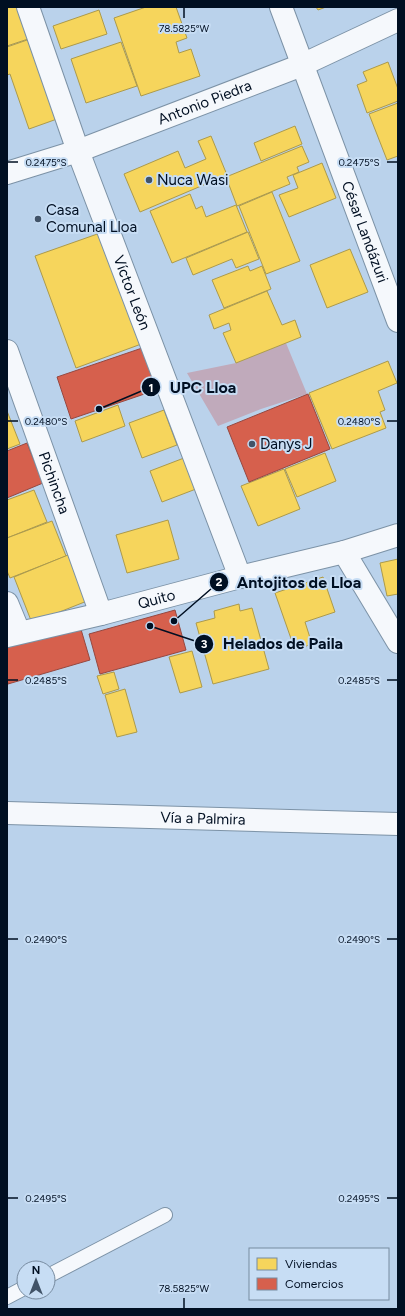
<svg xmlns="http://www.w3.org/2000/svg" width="405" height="1316" viewBox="0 0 405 1316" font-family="Figtree,sans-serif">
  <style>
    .green { fill: #c0aabb }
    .homes { fill: #f6d55c; stroke: #ac9a4b }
    .shops { fill: #d6604d; stroke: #964840 }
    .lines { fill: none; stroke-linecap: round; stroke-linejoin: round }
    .lane-casing { stroke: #7c92a6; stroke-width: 16 }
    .street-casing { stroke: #7c92a6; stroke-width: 24 }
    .secondary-casing { stroke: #7c92a6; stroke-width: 24 }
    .lane { stroke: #f5f8fc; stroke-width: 14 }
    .street { stroke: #f5f8fc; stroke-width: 22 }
    .secondary { stroke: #f5f8fc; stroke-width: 22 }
    .ticks { fill: none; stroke: #000f22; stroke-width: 1.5 }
    .poi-dot { fill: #415368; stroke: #c7ddf4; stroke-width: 1.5 }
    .labels { text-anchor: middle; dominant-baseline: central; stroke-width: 4; stroke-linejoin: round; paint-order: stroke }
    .street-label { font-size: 15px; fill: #000f22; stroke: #c7ddf4 }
    .poi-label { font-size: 15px; fill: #000f22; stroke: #c7ddf4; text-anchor: start }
    .ticks-label { font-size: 10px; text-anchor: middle; fill: #000f22; stroke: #c7ddf4; stroke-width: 4; stroke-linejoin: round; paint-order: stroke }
    .leader { fill: none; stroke: #000f22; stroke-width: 1.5 }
    .callout-dot { fill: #000f22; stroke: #c7ddf4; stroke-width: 1.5 }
    .mark-label { font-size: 12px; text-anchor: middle; font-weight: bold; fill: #fff }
    .callout-label { font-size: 16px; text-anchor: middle; font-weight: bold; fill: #000f22; stroke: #c7ddf4; stroke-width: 4; stroke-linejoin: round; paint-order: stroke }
  </style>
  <rect width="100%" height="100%" fill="#bad2eb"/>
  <polygon class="green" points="286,343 307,394 261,409 218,426 187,373 236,363"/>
  <g class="homes">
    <polygon points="7,7 20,7 31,38 7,46"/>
    <polygon points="146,7 176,7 187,38 176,42 179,53 191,49 200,76 141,96 114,18"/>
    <polygon points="316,7 326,7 318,10"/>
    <polygon points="99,10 107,34 61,49 53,26"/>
    <polygon points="30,39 57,119 29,129 10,74 7,75 7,47"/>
    <polygon points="121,42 137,86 86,103 71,59"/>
    <polygon points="388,62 398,89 398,101 367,113 357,85 367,81 363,72"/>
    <polygon points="398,103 398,156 387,160 369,114"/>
    <polygon points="295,126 302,144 261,161 254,143"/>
    <polygon points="211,136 227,175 140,212 124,174 178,151 185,168 206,159 198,141"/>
    <polygon points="302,146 309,162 297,167 299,172 287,177 290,184 237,206 226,177"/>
    <polygon points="322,163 336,198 289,217 279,195 298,188 293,175"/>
    <polygon points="272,192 300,261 266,274 239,206"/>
    <polygon points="190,194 196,209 202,206 206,217 236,205 247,232 172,263 150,211"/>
    <polygon points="103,232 144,343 76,368 35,256"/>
    <polygon points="248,232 259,259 236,268 232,259 193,275 186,258"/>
    <polygon points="350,249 368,292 327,308 310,265"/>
    <polygon points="248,266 250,271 262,266 271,289 224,308 212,280"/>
    <polygon points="267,291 282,325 295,320 301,337 236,363 223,333 231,330 229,323 214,329 209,315"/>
    <polygon points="388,361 397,383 378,391 385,410 380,412 386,428 332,449 309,393"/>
    <polygon points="118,405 125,426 82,442 75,421"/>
    <polygon points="164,410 177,445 142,458 129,423"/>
    <polygon points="7,411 20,444 7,449"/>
    <polygon points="325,453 336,481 297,497 285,469"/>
    <polygon points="184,458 196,489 162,502 150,471"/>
    <polygon points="284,469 300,509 258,526 241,486"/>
    <polygon points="34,490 47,522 7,538 7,500"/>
    <polygon points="168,520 179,559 127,573 116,535"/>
    <polygon points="52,521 66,556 10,578 7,571 7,538"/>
    <polygon points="68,555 87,601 32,623 14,577"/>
    <polygon points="398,559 398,594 387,596 380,563"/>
    <polygon points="323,577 335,612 305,622 312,644 295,650 275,593"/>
    <polygon points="239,604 240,611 252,608 269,669 213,684 196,623 215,618 214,611"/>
    <polygon points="192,651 202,687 180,693 169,657"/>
    <polygon points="114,672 119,689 103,694 97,676"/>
    <polygon points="125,689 137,732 117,737 105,695"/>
  </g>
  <g class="shops">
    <polygon points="148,346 162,388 71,419 57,377"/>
    <polygon points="308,394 330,449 249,482 227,427"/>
    <polygon points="27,443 43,483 7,498 7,451"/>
    <polygon points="175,610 186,650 100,674 89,634"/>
    <polygon points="80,626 90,660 8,684 7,679 7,646"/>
  </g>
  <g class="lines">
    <g class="lane-casing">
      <g id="lane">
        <polyline points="48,1276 165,1215"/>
        <polyline points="7,1297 24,1288"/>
      </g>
    </g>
    <g class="street-casing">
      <g id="street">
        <path id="s1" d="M28,7L78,151L240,577"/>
        <path id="s2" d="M281,7L398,321"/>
        <path id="s3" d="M7,173L78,151L302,65L398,20"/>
        <path id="s4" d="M7,351L101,614"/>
        <polyline points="344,552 398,642"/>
        <polyline points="7,603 19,632"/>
        <path id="s5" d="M7,636L101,614L240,577L344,552L398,535"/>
      </g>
    </g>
    <g class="secondary-casing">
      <g id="secondary">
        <path id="s6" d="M7,813L398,824"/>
      </g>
    </g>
    <use href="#lane" class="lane"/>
    <use href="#street" class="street"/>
    <use href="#secondary" class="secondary"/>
  </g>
  <path class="ticks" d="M184,8V18M8,162H18M387,162H397M8,421H18M387,421H397M8,680H18M387,680H397M8,939H18M387,939H397M8,1198H18M387,1198H397M184,1298V1308"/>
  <g class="poi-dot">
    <circle cx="149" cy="180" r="4"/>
    <circle cx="38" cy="219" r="4"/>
    <circle cx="252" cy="444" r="4"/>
  </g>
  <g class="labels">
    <g class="street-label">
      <text stroke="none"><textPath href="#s3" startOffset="210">Antonio Piedra</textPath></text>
      <text stroke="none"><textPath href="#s2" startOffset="240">César Landázuri</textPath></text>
      <text stroke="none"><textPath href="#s1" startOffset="304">Víctor León</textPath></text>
      <text stroke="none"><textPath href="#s4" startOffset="140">Pichincha</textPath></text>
      <text stroke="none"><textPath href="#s5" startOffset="154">Quito</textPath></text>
      <text stroke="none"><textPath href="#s6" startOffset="196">Vía a Palmira</textPath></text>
    </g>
    <g class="poi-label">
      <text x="157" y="180">Nuca Wasi</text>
      <text x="46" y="210">Casa<tspan x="46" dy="17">Comunal Lloa</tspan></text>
      <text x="260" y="444">Danys J</text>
    </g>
  </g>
  <g class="ticks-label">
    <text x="184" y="32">78.5825°W</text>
    <text x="46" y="166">0.2475°S</text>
    <text x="359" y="166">0.2475°S</text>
    <text x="46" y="425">0.2480°S</text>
    <text x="359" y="425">0.2480°S</text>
    <text x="46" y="684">0.2485°S</text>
    <text x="359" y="684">0.2485°S</text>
    <text x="46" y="943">0.2490°S</text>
    <text x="359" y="943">0.2490°S</text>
    <text x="46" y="1202">0.2495°S</text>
    <text x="359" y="1202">0.2495°S</text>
    <text x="184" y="1292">78.5825°W</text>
  </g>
  <path class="leader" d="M99 409L151 387M174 621L219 582M150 626L204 644"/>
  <g class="callout-dot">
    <circle cx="99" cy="409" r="4"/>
    <circle cx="174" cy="621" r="4"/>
    <circle cx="150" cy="626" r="4"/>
    <circle cx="151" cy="387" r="10"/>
    <circle cx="219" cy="582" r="10"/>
    <circle cx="204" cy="644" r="10"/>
  </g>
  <g class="mark-label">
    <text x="151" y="392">1</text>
    <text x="219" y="586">2</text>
    <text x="204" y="648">3</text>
  </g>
  <g class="callout-label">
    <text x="203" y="393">UPC Lloa</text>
    <text x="299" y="588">Antojitos de Lloa</text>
    <text x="283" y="649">Helados de Paila</text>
  </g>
  <rect width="405" height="1316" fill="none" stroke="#000f22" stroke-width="16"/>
  <rect x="249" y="1248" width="140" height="52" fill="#c7ddf4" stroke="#778ba0"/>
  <rect x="257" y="1258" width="20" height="12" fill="#f6d55c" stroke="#778ba0"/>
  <text x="285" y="1268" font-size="12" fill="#000f22">Viviendas</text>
  <rect x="257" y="1278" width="20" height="12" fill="#d6604d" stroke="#778ba0"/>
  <text x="285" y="1288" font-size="12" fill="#000f22">Comercios</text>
  <g transform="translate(36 1280)"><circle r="19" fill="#c7ddf4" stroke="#778ba0"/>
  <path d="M0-3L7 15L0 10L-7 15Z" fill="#415368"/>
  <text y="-6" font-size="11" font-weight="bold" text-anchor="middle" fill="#000f22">N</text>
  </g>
</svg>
